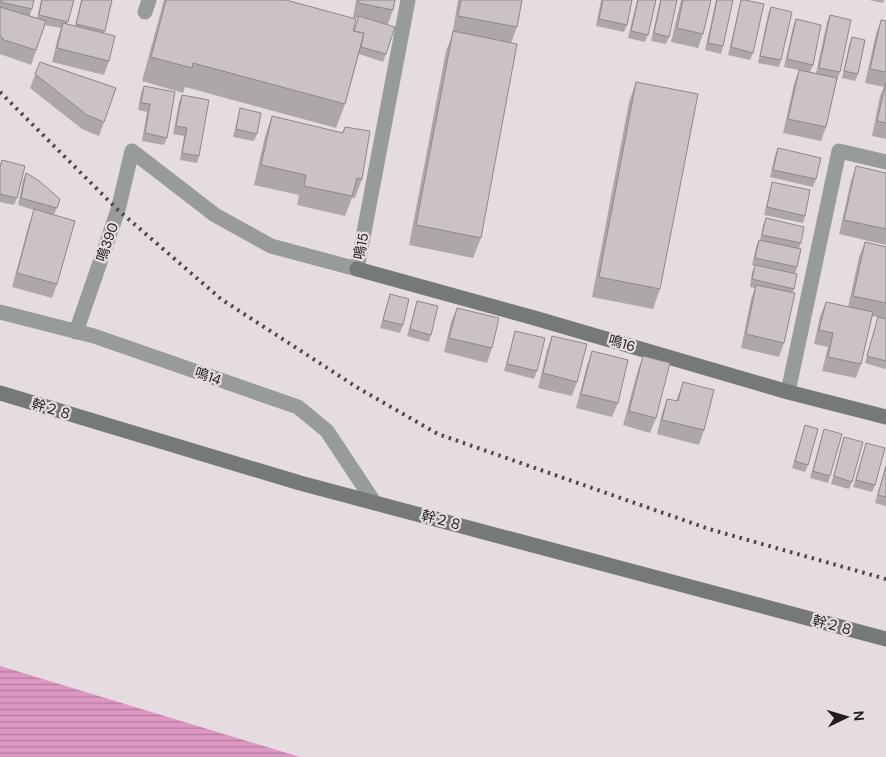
<svg xmlns="http://www.w3.org/2000/svg" width="886" height="757" viewBox="0 0 886 757" font-family="'DM Sans','Noto Sans JP',sans-serif">
  <style>
    .water { fill: url(#water-rules) }
    .lines { fill: none; stroke-linecap: round; stroke-linejoin: round }
    .street { stroke: #979b99; stroke-width: 15 }
    .secondary { stroke: #757a78; stroke-width: 15 }
    .rail { stroke: #4d494c; stroke-width: 4; stroke-dasharray: 2.5 5; stroke-linecap: butt }
    .wall { fill: #aea7aa }
    .building { fill: #cac2c6; stroke: #8d888b }
    .labels { text-anchor: middle; dominant-baseline: central; stroke-width: 4.5; stroke-linejoin: round; paint-order: stroke }
    .street-label { font-size: 14px; fill: #201d1f; stroke: #e4dce0 }
  </style>
  <defs>
    <pattern id="water-rules" width="6" height="5" patternUnits="userSpaceOnUse" patternTransform="scale(1.25)"><rect width="6" height="5" fill="#dd98c2"/><path d="M0 2.5h6" fill="none" stroke="#b37b9d"/></pattern>
  </defs>
  <rect width="100%" height="100%" fill="#e4dce0"/>
  <polygon class="water" points="0,666 300,757 0,757"/>
  <g class="lines">
    <g class="street">
      <polyline points="145,12 149,0"/>
      <polyline points="0,312 94,336 298,407 327,431 374,502"/>
      <polyline points="76,332 118,210 132,151 215,215 271,246 357,269 408,0"/>
      <polyline points="788,392 839,151 886,162"/>
    </g>
    <g class="secondary">
      <polyline points="357,269 531,317 788,392 886,417"/>
      <polyline points="0,393 300,483 886,639"/>
    </g>
    <polyline class="rail" points="0,92 118,210 221,299 358,388 438,434 709,529 886,579"/>
  </g>
  <g class="wall">
    <polygon points="0,0 34,0 30,16 37,18 41,0 74,0 67,24 75,26 81,0 112,0 104,33 109,61 104,75 52,62 58,37 61,28 45,25 31,65 0,54"/>
    <polygon points="164,0 286,0 354,31 358,18 353,18 356,0 395,0 393,10 388,24 386,54 383,62 359,54 345,104 336,128 185,87 183,93 142,81"/>
    <polygon points="458,0 522,0 517,27 511,43 481,238 473,258 409,245 446,51 452,36"/>
    <polygon points="601,0 632,0 627,25 624,32 596,26"/>
    <polygon points="637,0 656,0 648,35 645,42 628,38"/>
    <polygon points="660,0 677,0 669,37 666,44 651,41"/>
    <polygon points="681,0 711,0 703,34 698,48 671,42"/>
    <polygon points="716,0 733,0 723,46 721,54 705,50"/>
    <polygon points="741,0 753,53 750,60 728,55 739,7"/>
    <polygon points="869,0 884,0 883,3"/>
    <polygon points="771,7 781,60 779,67 758,63 768,14"/>
    <polygon points="830,15 840,72 837,80 826,127 821,141 783,133 794,84 799,70 784,67 793,27 796,19 813,65 810,72 816,73 827,22"/>
    <polygon points="881,20 886,21 886,139 872,136 880,96 884,87 865,83 876,34"/>
    <polygon points="852,37 858,74 855,81 842,78 849,45"/>
    <polygon points="40,62 104,122 99,136 82,129 30,88"/>
    <polygon points="636,82 660,289 653,309 592,297 629,102"/>
    <polygon points="144,86 167,138 164,145 142,141 147,112 138,110 141,93"/>
    <polygon points="182,95 199,156 197,163 180,160 184,136 173,134 179,102"/>
    <polygon points="240,108 257,134 254,141 233,137 238,116"/>
    <polygon points="272,116 342,133 345,127 362,179 355,198 352,198 345,216 297,205 299,195 254,185 265,136"/>
    <polygon points="778,148 816,179 813,187 770,177 775,155"/>
    <polygon points="2,160 17,198 14,205 0,202 0,166"/>
    <polygon points="856,166 886,173 886,245 839,234 851,181"/>
    <polygon points="26,173 60,199 54,215 57,284 52,298 12,287 29,224 34,210 18,205 23,180"/>
    <polygon points="772,182 805,216 803,223 764,215 770,189"/>
    <polygon points="766,218 801,243 799,248 797,267 795,274 794,289 792,293 784,343 779,357 741,348 751,299 755,288 750,287 752,272 755,266 752,265 756,247 759,240 760,240 763,225"/>
    <polygon points="865,242 886,247 886,319 872,316 861,364 856,378 822,371 828,347 814,344 820,316 826,302 848,307 859,257"/>
    <polygon points="390,294 403,325 400,333 380,328"/>
    <polygon points="417,301 431,335 429,342 407,336"/>
    <polygon points="457,308 492,348 487,363 444,352 451,322"/>
    <polygon points="878,317 886,319 886,367 885,369 865,363"/>
    <polygon points="515,331 537,371 534,379 504,371"/>
    <polygon points="552,336 577,382 572,396 538,388 547,350"/>
    <polygon points="592,351 618,403 612,417 576,408 587,365"/>
    <polygon points="643,356 656,418 650,433 623,425 638,370"/>
    <polygon points="683,382 704,430 699,445 657,434 662,413 667,399 676,401"/>
    <polygon points="805,425 808,465 805,472 792,468"/>
    <polygon points="824,429 830,476 828,483 810,478"/>
    <polygon points="844,437 852,482 849,489 831,484"/>
    <polygon points="866,443 875,485 872,492 853,487"/>
    <polygon points="886,464 886,506 875,503"/>
  </g>
  <g class="building">
    <polygon points="1,0 34,0 32,9 0,2"/>
    <polygon points="42,0 74,0 68,22 39,15"/>
    <polygon points="82,0 112,0 105,31 76,24"/>
    <polygon points="166,0 286,0 356,19 353,31 364,33 345,104 193,63 192,68 151,57"/>
    <polygon points="359,0 395,0 393,10 358,3"/>
    <polygon points="461,0 522,0 517,27 458,16"/>
    <polygon points="603,0 632,0 627,25 599,19"/>
    <polygon points="638,0 656,0 648,35 631,31"/>
    <polygon points="661,0 677,0 669,37 654,33"/>
    <polygon points="683,0 711,0 703,34 677,28"/>
    <polygon points="717,0 733,0 723,46 708,43"/>
    <polygon points="741,0 745,0 764,4 753,53 731,47"/>
    <polygon points="0,7 46,21 36,50 4,40 0,35"/>
    <polygon points="771,7 792,12 781,60 760,56"/>
    <polygon points="830,15 851,20 840,72 819,68"/>
    <polygon points="359,16 395,27 386,54 361,47 364,33 354,31"/>
    <polygon points="796,19 821,25 813,65 787,59"/>
    <polygon points="881,20 886,21 886,72 870,69"/>
    <polygon points="63,23 115,36 109,61 57,48"/>
    <polygon points="453,31 517,44 481,238 416,225"/>
    <polygon points="852,37 865,40 858,74 844,71"/>
    <polygon points="40,62 116,88 104,122 87,115 35,74"/>
    <polygon points="799,70 837,78 826,127 788,119"/>
    <polygon points="636,82 698,94 660,289 599,277"/>
    <polygon points="886,82 886,123 877,121"/>
    <polygon points="144,86 175,92 167,138 145,133 150,104 141,103"/>
    <polygon points="182,95 209,100 199,156 182,153 187,128 176,126"/>
    <polygon points="240,108 261,113 257,134 236,129"/>
    <polygon points="272,116 343,133 345,127 370,131 362,179 357,178 352,196 304,186 306,175 261,165"/>
    <polygon points="778,148 821,158 816,179 773,170"/>
    <polygon points="2,160 25,166 17,198 0,194 0,167"/>
    <polygon points="856,166 886,173 886,229 844,220"/>
    <polygon points="26,173 38,180 60,199 57,208 21,198"/>
    <polygon points="772,182 810,190 805,216 767,207"/>
    <polygon points="34,209 75,221 57,284 17,273"/>
    <polygon points="766,218 804,227 801,243 762,235"/>
    <polygon points="759,240 801,249 797,267 755,258"/>
    <polygon points="865,242 886,247 886,303 853,296"/>
    <polygon points="755,265 797,274 794,289 752,279"/>
    <polygon points="756,285 795,293 784,343 746,334"/>
    <polygon points="390,294 409,299 403,325 383,320"/>
    <polygon points="417,301 438,306 431,335 410,329"/>
    <polygon points="826,302 873,312 861,364 828,357 833,333 819,330"/>
    <polygon points="457,308 499,318 492,348 449,338"/>
    <polygon points="878,317 886,319 886,361 867,356"/>
    <polygon points="515,331 545,338 537,371 507,364"/>
    <polygon points="552,336 587,344 577,382 543,373"/>
    <polygon points="592,351 628,360 618,403 581,394"/>
    <polygon points="643,356 670,363 656,418 629,411"/>
    <polygon points="683,382 714,390 704,430 662,420 667,399 678,401"/>
    <polygon points="805,425 818,429 808,465 795,461"/>
    <polygon points="824,429 842,434 830,476 813,471"/>
    <polygon points="844,437 863,442 852,482 834,476"/>
    <polygon points="866,443 885,448 875,485 856,480"/>
    <polygon points="886,466 886,497 878,495"/>
  </g>
  <g class="labels">
    <g class="street-label">
      <text transform="translate(107 242) rotate(-71)">鳴390</text>
      <text transform="translate(361 246) rotate(-79)">鳴15</text>
      <text transform="translate(622 343) rotate(16)">鳴16</text>
      <text transform="translate(208 376) rotate(19)">鳴14</text>
      <text transform="translate(52 409) rotate(17)">幹２８</text>
      <text transform="translate(442 520) rotate(15)">幹２８</text>
      <text transform="translate(833 625) rotate(15)">幹２８</text>
    </g>
  </g>
  <g transform="translate(846 717) rotate(85)" stroke="#e4dce0" stroke-width="4" paint-order="stroke">
  <path d="M0-4L9 19L0 12L-9 19Z" fill="#201d1f"/>
  <text y="-8" font-size="14" font-weight="bold" text-anchor="middle" fill="#201d1f">N</text>
  </g>
</svg>
